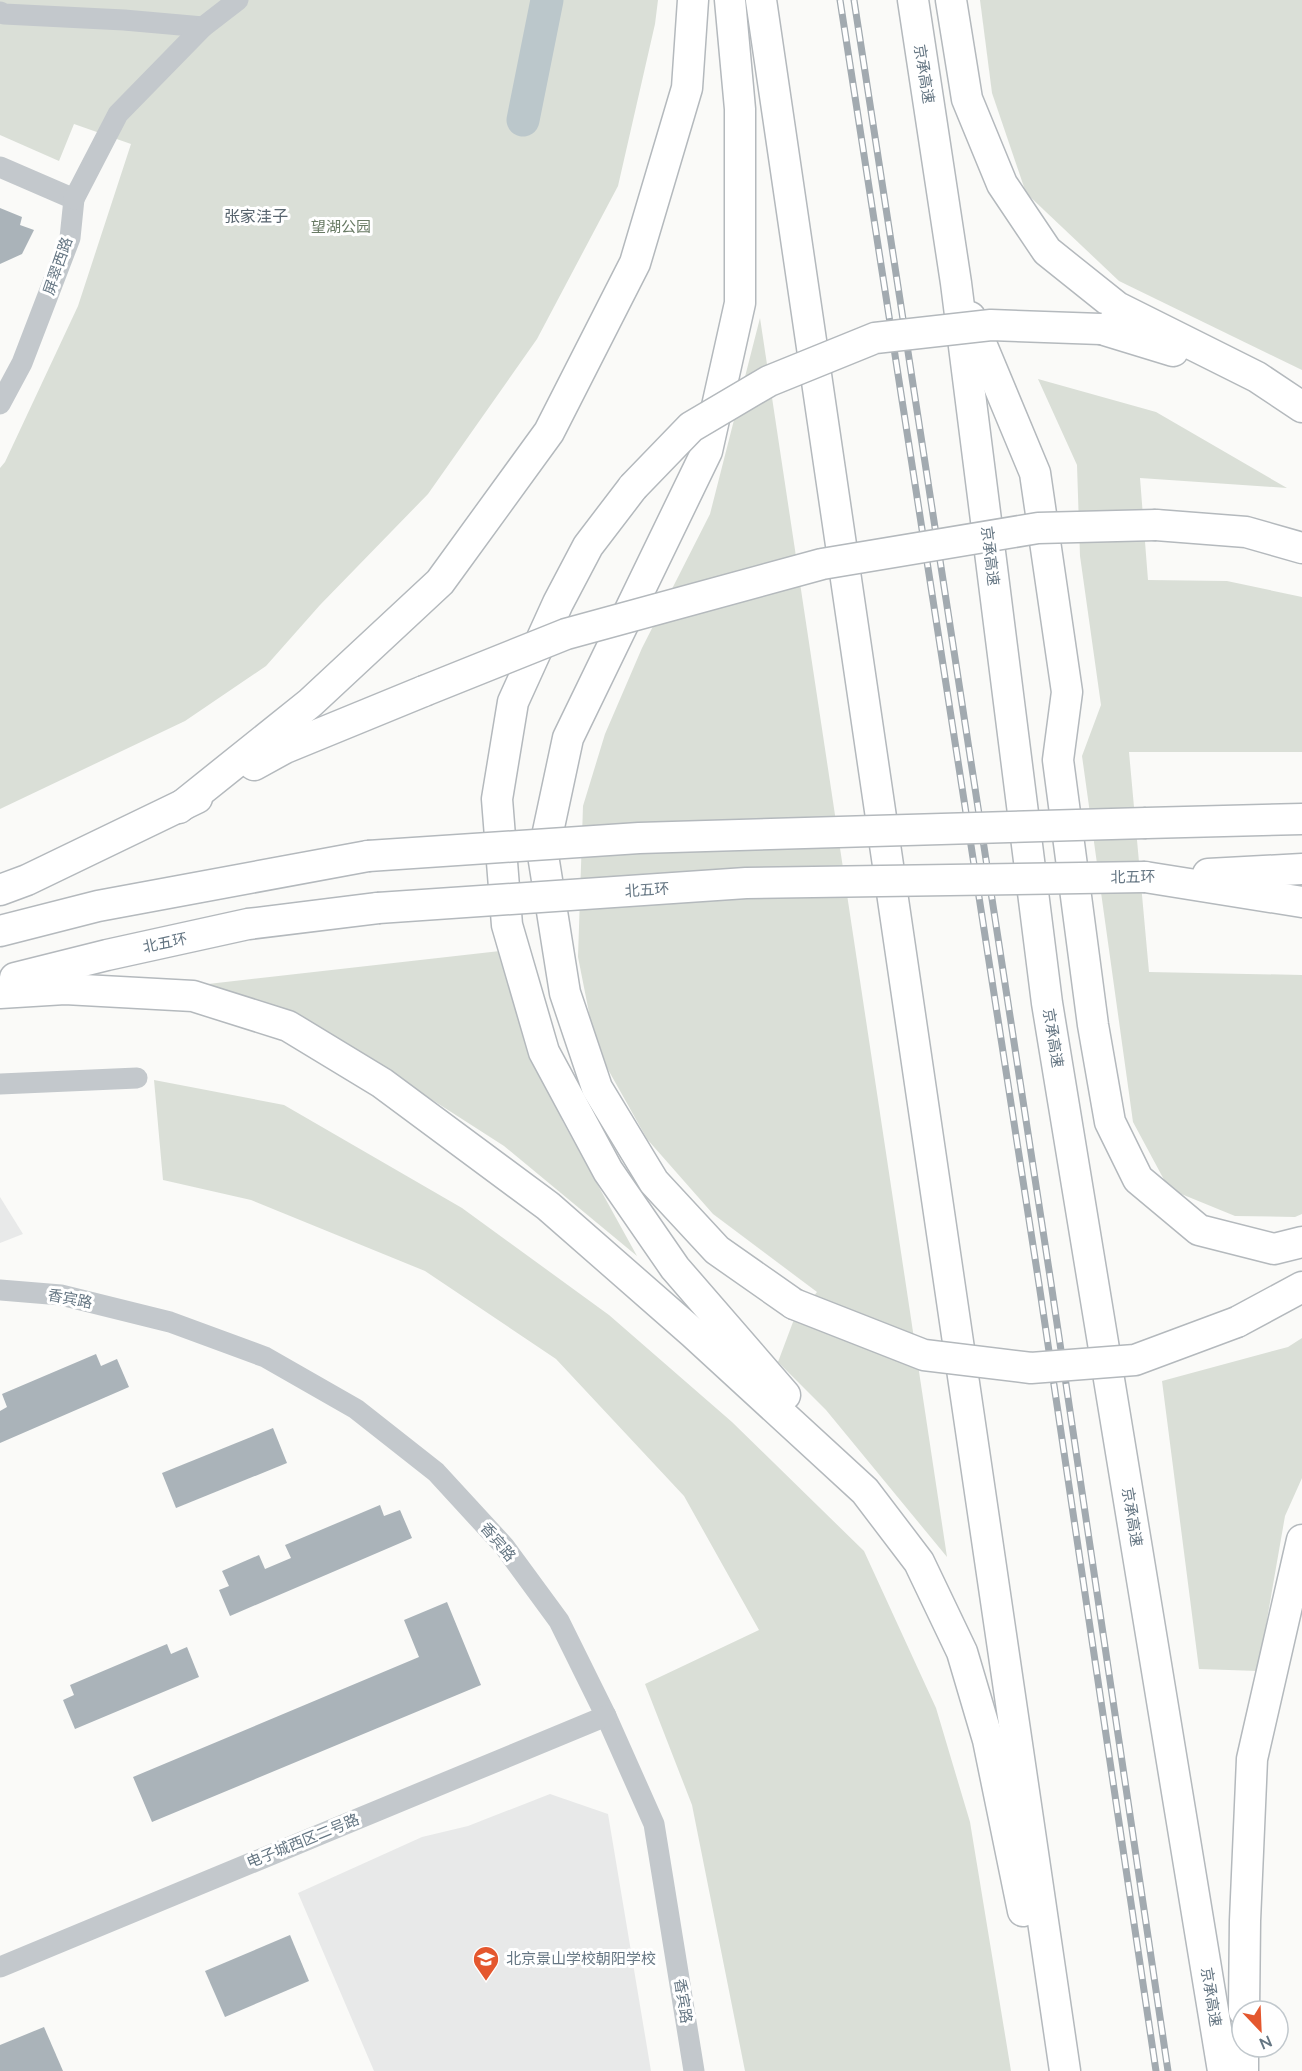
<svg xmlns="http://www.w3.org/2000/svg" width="1302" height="2071" viewBox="0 0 1302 2071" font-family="'Nunito Sans','Noto Sans SC',sans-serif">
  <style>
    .built { fill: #e8e9e9 }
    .green { fill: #dadfd7 }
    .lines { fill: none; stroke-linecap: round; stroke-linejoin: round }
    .river { stroke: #bbc7cb; stroke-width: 33 }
    .building { fill: #aab3b9 }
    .highway-casing { stroke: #b4b9bd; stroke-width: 33 }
    .minor { stroke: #c3c8cc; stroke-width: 21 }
    .highway { stroke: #fff; stroke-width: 30 }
    .rail-casing { stroke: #a2aab0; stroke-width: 7 }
    .rail { stroke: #fff; stroke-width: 4.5; stroke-dasharray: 14; stroke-linecap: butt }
    .highway-bridge-casing { stroke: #b4b9bd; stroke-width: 33; stroke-linecap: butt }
    .highway-bridge { stroke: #fff; stroke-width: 30 }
    .labels { text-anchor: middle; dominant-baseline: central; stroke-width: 6; stroke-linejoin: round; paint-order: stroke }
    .street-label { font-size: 15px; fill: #657683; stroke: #fff }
    .park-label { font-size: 15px; fill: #687a64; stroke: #fff }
    .poi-label { font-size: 15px; fill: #657683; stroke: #fff; text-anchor: start }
    .neighbourhood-label { font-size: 16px; fill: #57646e; stroke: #fff }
  </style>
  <rect width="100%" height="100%" fill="#fafaf8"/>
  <g class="built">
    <polygon points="0,1197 23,1234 0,1243"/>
    <polygon points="550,1794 608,1814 651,2071 374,2071 298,1893 422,1837 468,1826"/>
  </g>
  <g class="green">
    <polygon points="0,0 658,0 655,24 618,186 537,339 428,494 320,605 266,666 185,721 0,809 0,468 5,462 78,306 131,144 74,124 59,161 0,135"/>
    <polygon points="980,0 1302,0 1302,370 1119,281 1026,193 992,93"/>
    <polygon points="760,318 947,1557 826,1410 778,1362 793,1322 817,1292 713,1214 647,1139 596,1048 578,957 583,806 605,734 642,648 710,514"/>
    <polygon points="1038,379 1156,412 1287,488 1140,478 1148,580 1227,581 1302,597 1302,752 1129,752 1149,972 1302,975 1302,1214 1295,1217 1235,1216 1169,1189 1133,1122 1082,756 1101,705 1080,556 1077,465"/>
    <polygon points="500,951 527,1044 563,1122 637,1256 504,1146 336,1038 208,984"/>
    <polygon points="154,1080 284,1105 462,1208 609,1315 732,1422 864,1551 936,1708 970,1822 1011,2071 745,2071 692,1805 645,1684 759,1630 684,1496 556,1359 425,1271 251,1200 163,1180"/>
    <polygon points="1302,1338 1302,1478 1285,1516 1258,1671 1199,1669 1162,1381 1288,1347"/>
  </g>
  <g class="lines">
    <polyline class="river" points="523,120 547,0"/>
  </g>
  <g class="building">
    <polygon points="0,208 22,217 20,225 34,230 22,254 0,264"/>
    <polygon points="96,1354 101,1366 117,1359 129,1387 0,1443 0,1411 7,1407 2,1394"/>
    <polygon points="273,1428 287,1463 176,1508 162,1473"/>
    <polygon points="380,1505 384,1516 400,1510 412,1538 230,1616 219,1590 229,1586 222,1571 259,1555 265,1569 291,1558 285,1545"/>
    <polygon points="447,1602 481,1685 152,1822 133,1777 419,1657 404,1620"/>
    <polygon points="167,1644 171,1654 187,1647 199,1677 75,1729 63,1700 74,1695 70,1685"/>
    <polygon points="290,1935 309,1981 225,2017 205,1971"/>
    <polygon points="44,2027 63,2071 0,2071 0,2045"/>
  </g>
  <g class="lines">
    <g class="highway-casing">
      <g id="highway">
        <polyline points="730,0 740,109 740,303 707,451 568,738 543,855 565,993 597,1088 654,1182 717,1250 794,1304"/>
        <polyline points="761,0 1065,2071"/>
        <polyline points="913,0 956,283 1047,1003 1223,2071"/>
        <polyline points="951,0 967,99 1002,184 1047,251 1117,307 1257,377 1302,407"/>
        <polyline points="970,317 1035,473 1067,692 1058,760 1093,1025 1110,1122 1138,1179 1199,1230 1274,1249 1302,1242"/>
        <polyline points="1101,329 1173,351"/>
        <polyline points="633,487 588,546 558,603 513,702 497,799 507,925 544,1052 608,1171 675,1268 785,1395"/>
        <polyline points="1156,525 1246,532 1302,548"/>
        <polyline points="254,765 285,748 424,691"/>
        <polyline points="179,808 310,703 440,582 549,432 635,263 687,88 693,0"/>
        <polyline points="1146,823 1302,819"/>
        <polyline points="1208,874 1302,869"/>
        <polyline points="1145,877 1302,902"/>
        <polyline points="0,890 27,880 197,798"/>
        <polyline points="0,931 98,906 368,856"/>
        <polyline points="15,978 107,955 248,924 378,908"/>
        <polyline points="0,993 65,989 193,996 288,1026 382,1083 548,1206 693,1333 865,1491 919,1562 962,1652 988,1740 1023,1911"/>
        <polyline points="1237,1322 1302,1287"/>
        <polyline points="1244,2011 1245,1921 1252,1759 1302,1540"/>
        <polyline points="1243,2071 1243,2047"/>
      </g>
    </g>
    <g class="minor">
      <polyline points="0,12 4,14 124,20 203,27"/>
      <polyline points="0,167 74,199 70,238 22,363 0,404"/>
      <polyline points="74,199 118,114 203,27 238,0"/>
      <polyline points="0,1084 137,1078"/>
      <polyline points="0,1290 61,1295 170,1322 265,1357 356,1409 436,1472 504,1546 559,1621 606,1716 654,1824 694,2071"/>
      <polyline points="0,1967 606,1716"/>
    </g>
    <use href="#highway" class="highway"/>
    <g class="rail-casing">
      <g id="rail">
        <polyline points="840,0 1039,1284 1156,2071"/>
        <polyline points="854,0 1051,1283 1168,2071"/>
      </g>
    </g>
    <use href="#rail" class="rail"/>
    <g class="highway-bridge-casing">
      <g id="highway-bridge">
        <polyline points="633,487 691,427 769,381 875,338 991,325 1101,329"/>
        <polyline points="424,691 566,634 822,564 1038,528 1156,525"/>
        <polyline points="368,856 639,838 1146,823"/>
        <polyline points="378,908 746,883 1145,877"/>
        <polyline points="794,1304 924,1355 1031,1368 1135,1360 1237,1322"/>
      </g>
    </g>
    <use href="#highway-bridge" class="highway-bridge"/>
  </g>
  <defs>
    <g id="school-pin" transform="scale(1.35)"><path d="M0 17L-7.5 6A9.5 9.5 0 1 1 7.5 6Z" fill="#e4572e" stroke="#fff"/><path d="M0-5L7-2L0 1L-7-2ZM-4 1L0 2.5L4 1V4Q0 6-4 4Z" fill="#fff"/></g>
  </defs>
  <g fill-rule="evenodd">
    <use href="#school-pin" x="486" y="1959"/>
  </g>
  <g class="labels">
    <g class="street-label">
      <text transform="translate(924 74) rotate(81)">京承高速</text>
      <text transform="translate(58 266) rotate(-71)">屏翠西路</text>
      <text transform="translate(990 556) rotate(83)">京承高速</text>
      <text transform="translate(1133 877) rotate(-1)">北五环</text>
      <text transform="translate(647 890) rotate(-4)">北五环</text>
      <text transform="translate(165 943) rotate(-12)">北五环</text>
      <text transform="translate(1053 1038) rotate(81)">京承高速</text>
      <text transform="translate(70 1299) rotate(11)">香宾路</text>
      <text transform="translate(1132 1517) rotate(81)">京承高速</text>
      <text transform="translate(498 1542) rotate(50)">香宾路</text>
      <text transform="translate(303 1841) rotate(-22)">电子城西区二号路</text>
      <text transform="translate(1211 1997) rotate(81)">京承高速</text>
      <text transform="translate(683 2001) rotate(81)">香宾路</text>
    </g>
    <g class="park-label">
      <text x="341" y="227">望湖公园</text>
    </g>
    <g class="poi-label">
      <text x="506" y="1959">北京景山学校朝阳学校</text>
    </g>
    <g class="neighbourhood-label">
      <text x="256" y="217">张家洼子</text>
    </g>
  </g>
  <g transform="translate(1260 2029) rotate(157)"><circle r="28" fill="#ffffff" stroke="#c1c8cd" stroke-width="1.5"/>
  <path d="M0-4.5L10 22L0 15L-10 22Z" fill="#e4572e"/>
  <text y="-9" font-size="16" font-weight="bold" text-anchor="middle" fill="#657683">N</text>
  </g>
</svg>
